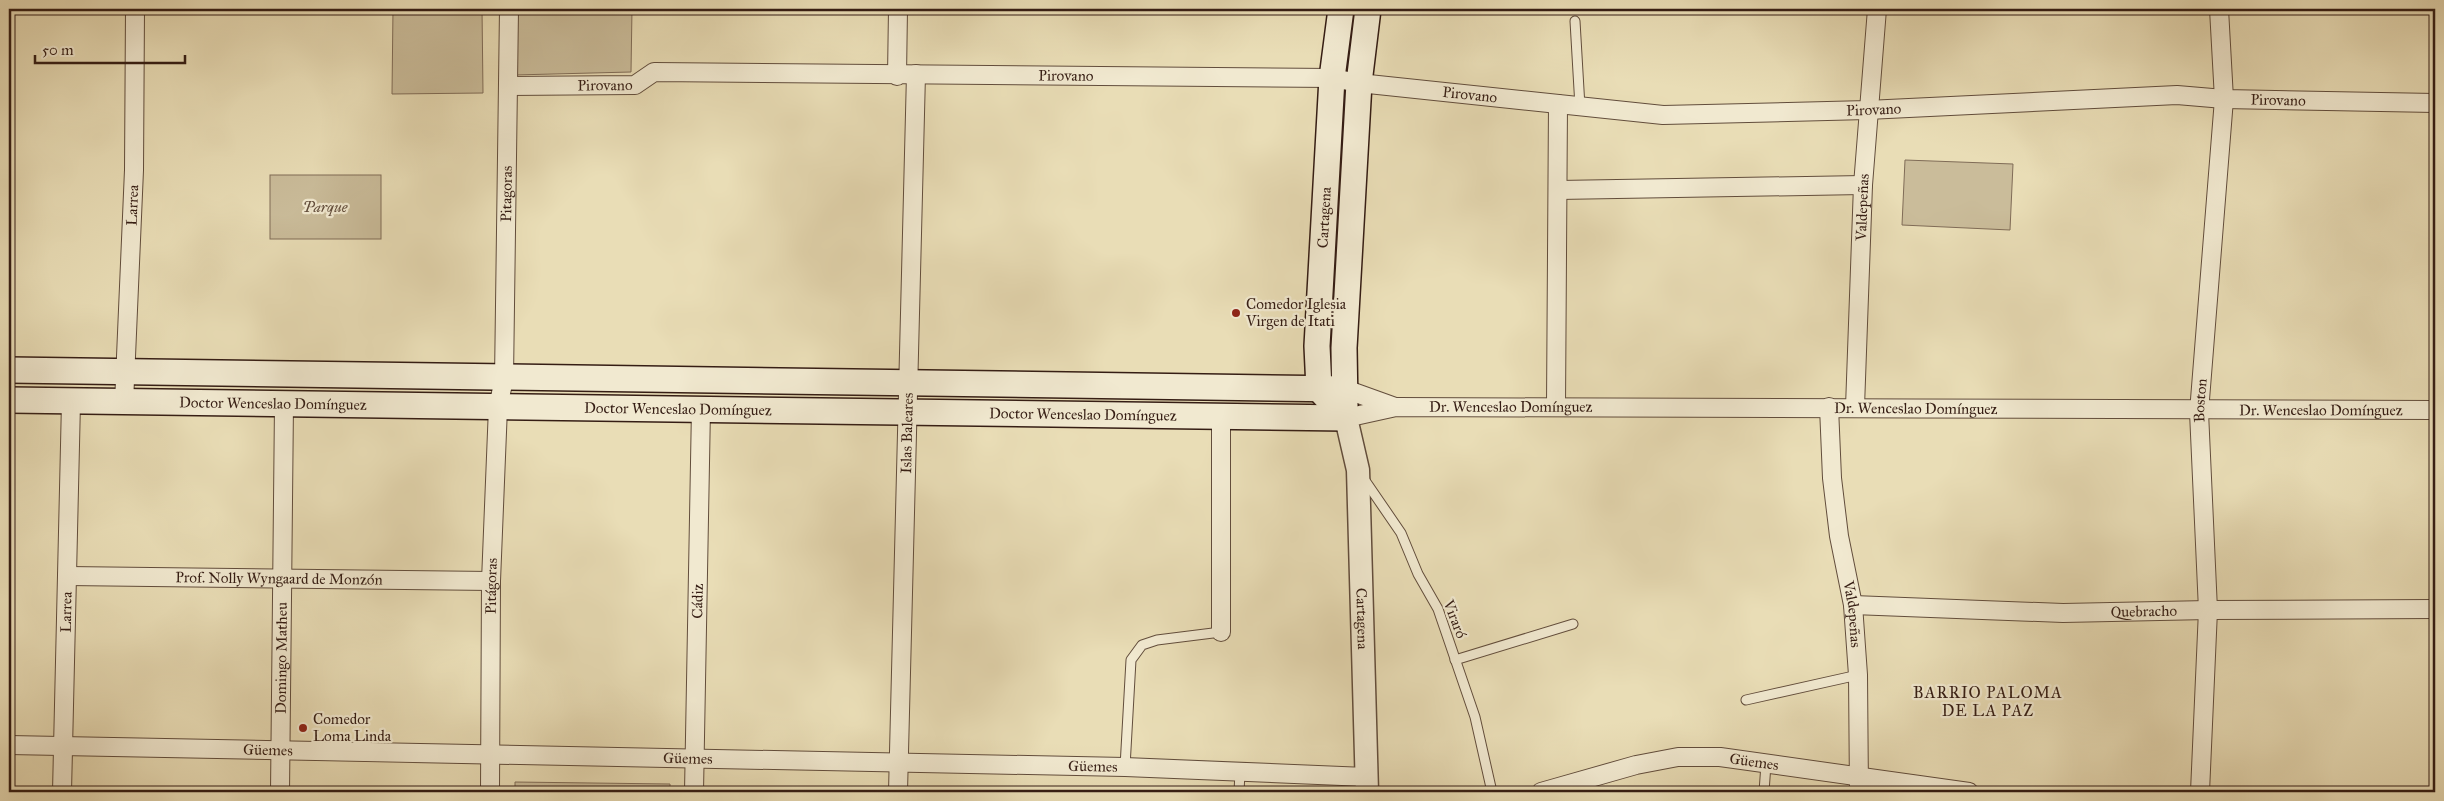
<svg xmlns="http://www.w3.org/2000/svg" width="2444" height="801" viewBox="0 0 2444 801" font-family="'IM FELL Great Primer',serif">
  <style>
    .green { fill: #cabc9a; stroke: #806c57 }
    .lines { fill: none; stroke-linecap: round; stroke-linejoin: round }
    .service-casing { stroke: #624d3c; stroke-width: 11 }
    .minor-casing { stroke: #624d3c; stroke-width: 20 }
    .tertiary-casing { stroke: #624d3c; stroke-width: 25 }
    .secondary-casing { stroke: #351d14; stroke-width: 28 }
    .service { stroke: #f1e9d0; stroke-width: 9 }
    .minor { stroke: #f1e9d0; stroke-width: 18 }
    .tertiary { stroke: #f1e9d0; stroke-width: 22 }
    .secondary { stroke: #f1e9d0; stroke-width: 25 }
    .poi-dot { fill: #8f2418; stroke: #f1e9d0; stroke-width: 2 }
    .labels { text-anchor: middle; dominant-baseline: central; stroke-width: 4.5; stroke-linejoin: round; paint-order: stroke }
    .street-label { font-size: 15px; fill: #351d14; stroke: #f1e9d0 }
    .park-label { font-size: 15px; font-style: italic; fill: #624d3c; stroke: #f1e9d0 }
    .poi-label { font-size: 15px; fill: #351d14; stroke: #f1e9d0; text-anchor: start }
    .neighbourhood-label { font-size: 16px; letter-spacing: 1px; fill: #351d14; stroke: #f1e9d0 }
  </style>
  <rect width="100%" height="100%" fill="#e9ddb6"/>
  <filter id="stains"><feTurbulence type="fractalNoise" baseFrequency=".004" numOctaves="4"/><feColorMatrix values="0 0 0 0 .2 0 0 0 0 .09 0 0 0 0 .02 0 0 0 .5 -.17"/></filter>
  <radialGradient id="worn" r=".72"><stop offset=".6" stop-color="#630" stop-opacity="0"/><stop offset="1" stop-color="#630" stop-opacity=".3"/></radialGradient>
  <g class="green">
    <polygon points="393,9 482,9 483,93 392,94"/>
    <polygon points="516,9 632,9 631,72 514,75"/>
    <polygon points="1905,160 2013,164 2010,230 1902,225"/>
    <rect x="270" y="175" width="111" height="64"/>
    <polygon points="515,782 670,784 670,792 515,792"/>
  </g>
  <g class="lines">
    <g class="service-casing">
      <g id="service">
        <polyline points="1575,21 1580,107"/>
        <polyline points="1364,479 1401,533 1418,574 1438,609 1475,717 1492,792"/>
        <polyline points="1455,660 1573,624"/>
        <polyline points="1746,700 1858,675"/>
        <polyline points="1125,767 1131,660 1142,645 1157,640 1221,632"/>
        <polyline points="1239,792 1240,772"/>
        <polyline points="1764,792 1766,764"/>
      </g>
    </g>
    <g class="minor-casing">
      <g id="minor">
        <polyline points="897,76 898,9"/>
        <path id="s1" d="M509,86L635,85L654,72L1332,78L1359,83L1663,115L1867,110L2177,95L2224,99L2435,103"/>
        <polyline points="1558,190 1863,185"/>
        <polyline points="1345,389 1395,407"/>
        <path id="s2" d="M124,403L134,170L135,9"/>
        <polyline points="1556,406 1558,104"/>
        <path id="s3" d="M1829,407L1832,478L1839,536L1853,605L1858,675L1859,792"/>
        <path id="s4" d="M1855,407L1863,185L1877,9"/>
        <path id="s5" d="M1346,418L1396,407C1742,405 2089,412 2435,410"/>
        <path id="s6" d="M67,576L491,581"/>
        <path id="s7" d="M1853,605L2063,613L2208,610L2435,609"/>
        <polyline points="1221,632 1221,416"/>
        <path id="s8" d="M9,745L1125,767L1366,777"/>
        <path id="s9" d="M62,792L71,402"/>
        <path id="s10" d="M280,792L284,404"/>
        <path id="s11" d="M490,792L491,581L498,407L504,379L509,9"/>
        <path id="s12" d="M694,792L701,408"/>
        <path id="s13" d="M898,792L916,74"/>
        <path id="s14" d="M1541,792L1636,765L1678,757H1720L1969,792"/>
        <path id="s15" d="M2200,792L2208,610L2199,412L2224,99L2219,9"/>
      </g>
    </g>
    <g class="tertiary-casing">
      <g id="tertiary">
        <path id="s16" d="M1346,418L1358,470L1367,792"/>
      </g>
    </g>
    <g class="secondary-casing">
      <g id="secondary">
        <polyline points="9,370 1345,389"/>
        <path id="s17" d="M9,400L1346,418"/>
        <path id="s18" d="M1330,401L1319,389L1317,346L1332,78L1341,9"/>
        <polyline points="1345,406 1344,348 1359,83 1368,9"/>
      </g>
    </g>
    <use href="#service" class="service"/>
    <use href="#minor" class="minor"/>
    <use href="#tertiary" class="tertiary"/>
    <use href="#secondary" class="secondary"/>
  </g>
  <g class="poi-dot">
    <circle cx="1236" cy="313" r="5"/>
    <circle cx="303" cy="728" r="5"/>
  </g>
  <g class="labels">
    <g class="street-label">
      <text stroke="none"><textPath href="#s1" startOffset="561">Pirovano</textPath></text>
      <text stroke="none"><textPath href="#s1" startOffset="96">Pirovano</textPath></text>
      <text stroke="none"><textPath href="#s1" startOffset="966">Pirovano</textPath></text>
      <text stroke="none"><textPath href="#s1" startOffset="1776">Pirovano</textPath></text>
      <text stroke="none"><textPath href="#s1" startOffset="1371">Pirovano</textPath></text>
      <text stroke="none"><textPath href="#s11" startOffset="599">Pitagoras</textPath></text>
      <text stroke="none"><textPath href="#s2" startOffset="198">Larrea</textPath></text>
      <text stroke="none"><textPath href="#s4" startOffset="200">Valdepeñas</textPath></text>
      <text stroke="none"><textPath href="#s18" startOffset="188">Cartagena</textPath></text>
      <text stroke="none"><textPath href="#s15" startOffset="392">Boston</textPath></text>
      <text stroke="none"><textPath href="#s17" startOffset="264">Doctor Wenceslao Domínguez</textPath></text>
      <text stroke="none"><textPath href="#s5" startOffset="166">Dr. Wenceslao Domínguez</textPath></text>
      <text stroke="none"><textPath href="#s5" startOffset="571">Dr. Wenceslao Domínguez</textPath></text>
      <text stroke="none"><textPath href="#s17" startOffset="669">Doctor Wenceslao Domínguez</textPath></text>
      <text stroke="none"><textPath href="#s5" startOffset="976">Dr. Wenceslao Domínguez</textPath></text>
      <text stroke="none"><textPath href="#s17" startOffset="1074">Doctor Wenceslao Domínguez</textPath></text>
      <text stroke="none"><textPath href="#s13" startOffset="359">Islas Baleares</textPath></text>
      <text stroke="none"><textPath href="#s6" startOffset="212">Prof. Nolly Wyngaard de Monzón</textPath></text>
      <text stroke="none"><textPath href="#s11" startOffset="206">Pitágoras</textPath></text>
      <text stroke="none"><textPath href="#s12" startOffset="191">Cádiz</textPath></text>
      <text stroke="none"><textPath href="#s7" startOffset="291">Quebracho</textPath></text>
      <text stroke="none"><textPath href="#s9" startOffset="180">Larrea</textPath></text>
      <text stroke="none"><textPath href="#s3" startOffset="209">Valdepeñas</textPath></text>
      <text stroke="none"><textPath href="#s16" startOffset="202">Cartagena</textPath></text>
      <text transform="translate(1455 619) rotate(69)">Viraró</text>
      <text stroke="none"><textPath href="#s10" startOffset="134">Domingo Matheu</textPath></text>
      <text stroke="none"><textPath href="#s8" startOffset="259">Güemes</textPath></text>
      <text stroke="none"><textPath href="#s8" startOffset="679">Güemes</textPath></text>
      <text stroke="none"><textPath href="#s14" startOffset="218">Güemes</textPath></text>
      <text stroke="none"><textPath href="#s8" startOffset="1084">Güemes</textPath></text>
    </g>
    <g class="park-label">
      <text x="325" y="207">Parque</text>
    </g>
    <g class="poi-label">
      <text x="1246" y="304">Comedor Iglesia<tspan x="1246" dy="17">Virgen de Itati</tspan></text>
      <text x="313" y="719">Comedor<tspan x="313" dy="17">Loma Linda</tspan></text>
    </g>
    <g class="neighbourhood-label">
      <text x="1988" y="692">BARRIO PALOMA<tspan x="1988" dy="18">DE LA PAZ</tspan></text>
    </g>
  </g>
  <rect width="2444" height="801" fill="none" stroke="#e9ddb6" stroke-width="30"/>
  <rect x="10" y="10" width="2424" height="781" fill="none" stroke="#351d14" stroke-width="2.5"/>
  <rect x="15" y="15" width="2414" height="771" fill="none" stroke="#351d14"/>
  <path d="M35 55v8h150v-8" fill="none" stroke="#351d14" stroke-width="2.5"/>
  <text x="42" y="55" font-size="15" fill="#351d14" stroke="#f1e9d0" stroke-width="4" paint-order="stroke">50 m</text>
  <rect width="100%" height="100%" filter="url(#stains)"/>
  <rect width="100%" height="100%" fill="url(#worn)"/>
</svg>
